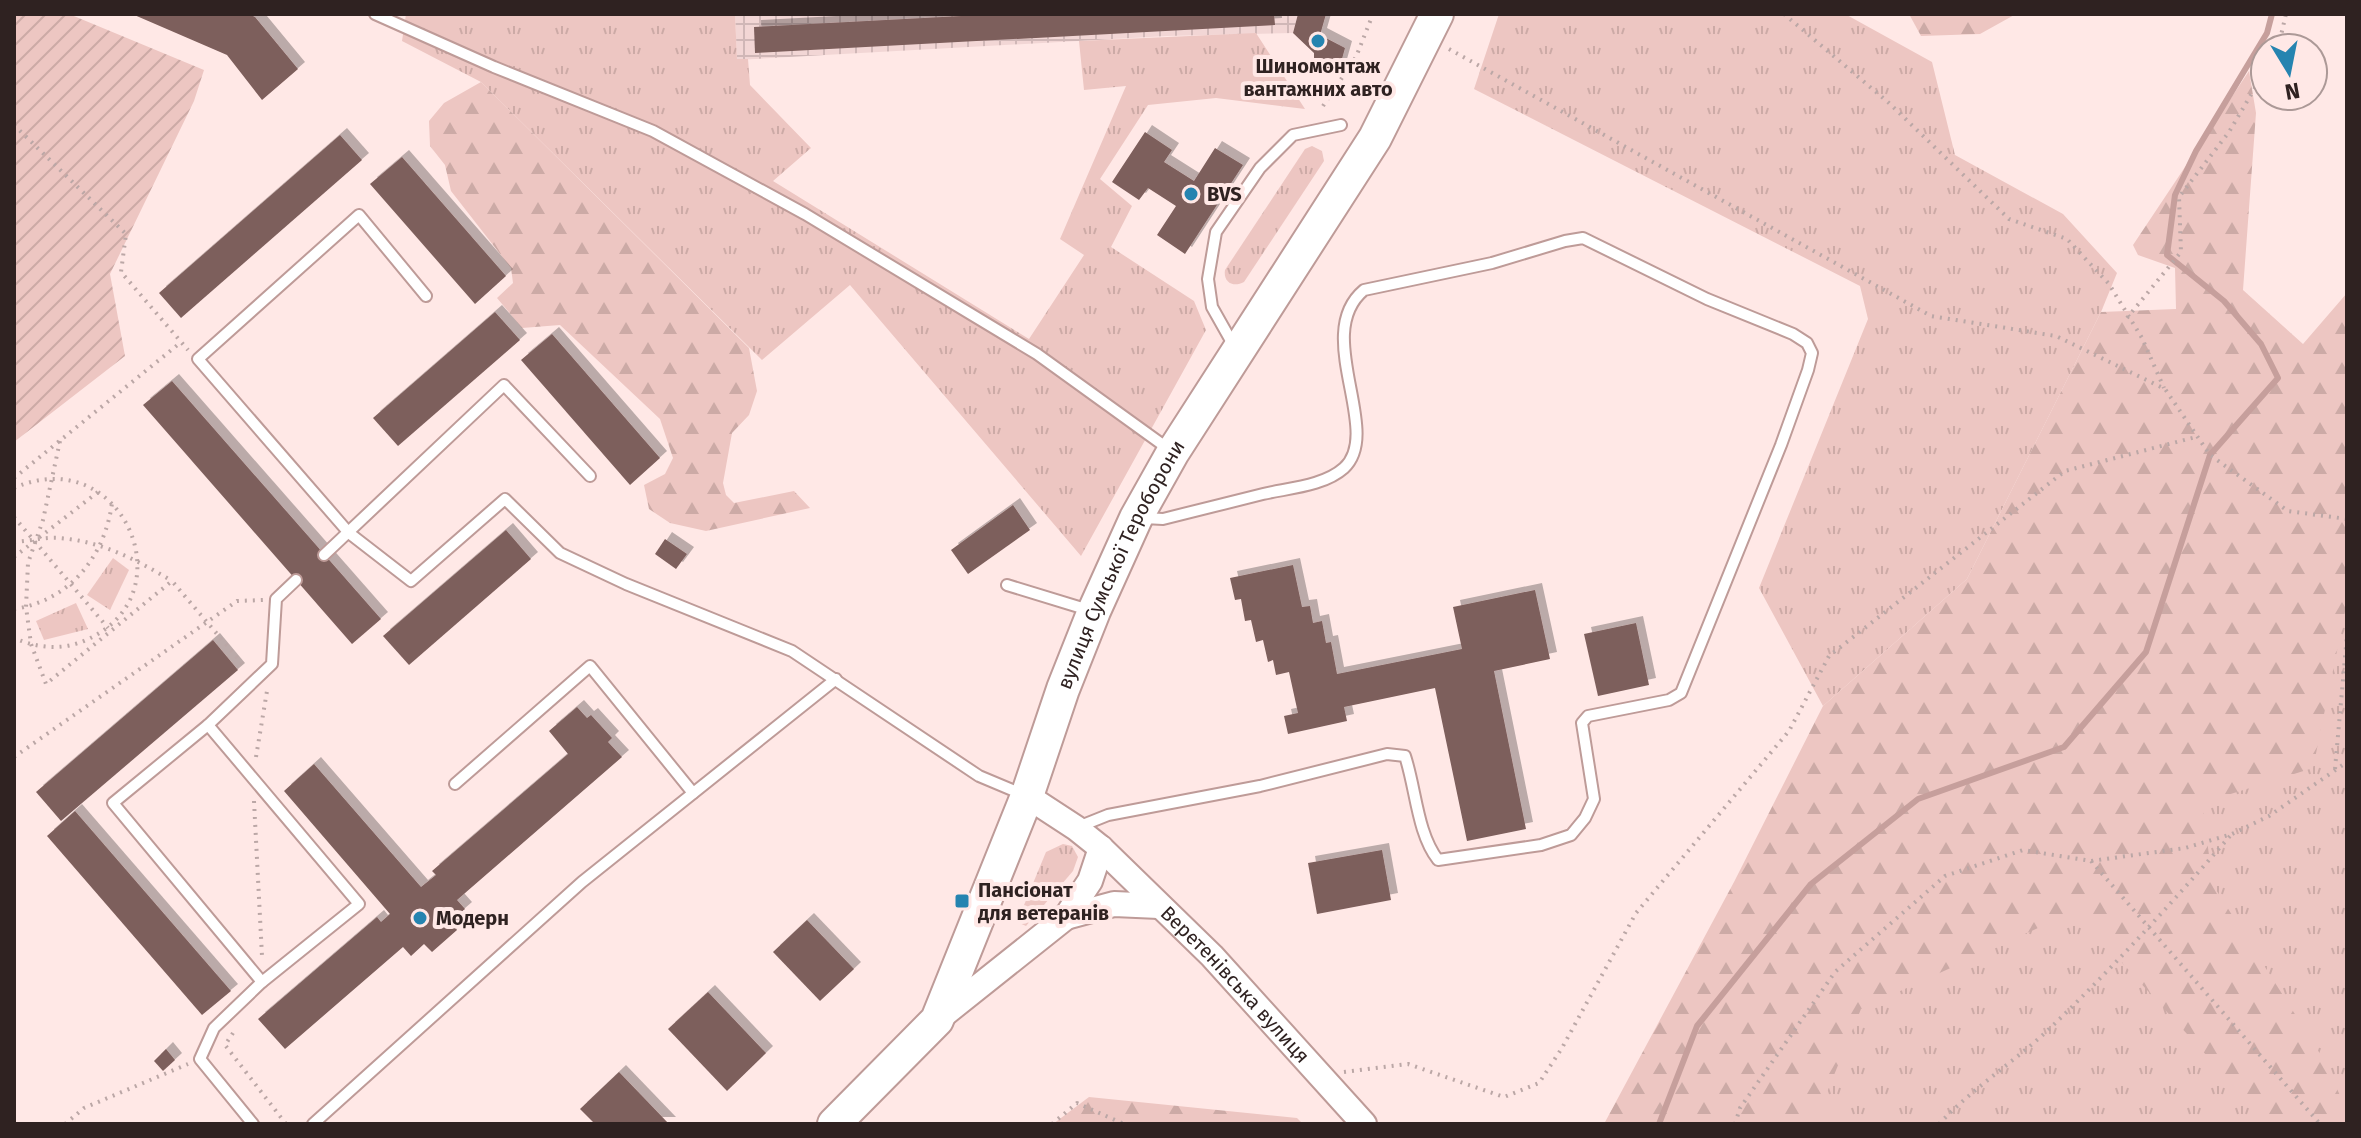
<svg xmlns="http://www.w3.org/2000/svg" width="2361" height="1138" viewBox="0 0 2361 1138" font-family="'Fira Sans',sans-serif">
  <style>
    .industrial { fill: url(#industrial-grid) }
    .grass { fill: url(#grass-tufts) }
    .forest { fill: url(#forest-firs) }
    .garden { fill: url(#garden-furrows) }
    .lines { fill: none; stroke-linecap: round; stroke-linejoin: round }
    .stream { stroke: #c69f9c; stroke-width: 6 }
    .building { fill: #7d5e5b; filter: url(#shadow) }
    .service-casing { stroke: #be9b98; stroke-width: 14 }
    .tertiary-casing { stroke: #be9b98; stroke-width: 28 }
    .primary-casing { stroke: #be9b98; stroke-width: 36 }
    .path { stroke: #bba7a6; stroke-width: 4; stroke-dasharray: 2 6; stroke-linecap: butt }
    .service { stroke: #fff; stroke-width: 10 }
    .tertiary { stroke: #fff; stroke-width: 24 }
    .primary { stroke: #fff; stroke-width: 32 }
    .poi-dot { fill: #2584b0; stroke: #ffe8e6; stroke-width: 3 }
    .labels { text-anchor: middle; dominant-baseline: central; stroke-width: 8; stroke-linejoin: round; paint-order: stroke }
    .poi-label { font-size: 20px; font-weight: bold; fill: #2f2221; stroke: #ffe8e6; text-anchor: start }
    .street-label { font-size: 20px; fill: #2f2221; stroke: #ffe8e6 }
  </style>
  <defs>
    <pattern id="industrial-grid" width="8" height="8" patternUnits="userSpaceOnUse" patternTransform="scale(2)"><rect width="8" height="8" fill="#f2d6d5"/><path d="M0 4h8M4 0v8" fill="none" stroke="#d0b7b7"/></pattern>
    <pattern id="grass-tufts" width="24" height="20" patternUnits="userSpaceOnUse" patternTransform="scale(2)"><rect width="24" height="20" fill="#edc6c2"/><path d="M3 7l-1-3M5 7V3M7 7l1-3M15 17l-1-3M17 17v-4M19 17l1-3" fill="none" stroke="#ccaaa6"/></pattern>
    <pattern id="forest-firs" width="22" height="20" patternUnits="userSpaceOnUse" patternTransform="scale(2)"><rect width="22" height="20" fill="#edc6c2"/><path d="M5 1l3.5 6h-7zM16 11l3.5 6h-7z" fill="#ccaaa6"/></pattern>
    <pattern id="garden-furrows" width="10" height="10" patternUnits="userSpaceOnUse" patternTransform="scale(2)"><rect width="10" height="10" fill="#edc6c2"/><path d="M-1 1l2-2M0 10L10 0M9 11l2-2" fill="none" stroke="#ccaaa6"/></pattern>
    <filter id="shadow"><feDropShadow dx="7" dy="-7" stdDeviation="0" flood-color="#0004"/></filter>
  </defs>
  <rect width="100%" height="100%" fill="#ffe8e6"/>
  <polygon class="industrial" points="735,14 1298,14 1293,33 1167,36 737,60"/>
  <g class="grass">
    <polygon points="406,14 735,14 737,59 748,59 750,85 811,148 773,181 1029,339 1084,255 1060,239 1126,86 1084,90 1079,41 1256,33 1305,109 1216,98 1148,105 1100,179 1132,206 1111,247 1194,301 1206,330 1081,556 850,285 762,360 481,82 402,41"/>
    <polygon points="1499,14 1845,14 1932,62 1955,155 2063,214 2117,273 2101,312 1967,579 1823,706 1759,588 1868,319 1860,286 1474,89"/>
    <path d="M1312,146L1322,151L1324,161L1244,282C1233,288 1223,282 1225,270L1305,149Z"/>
    <polygon points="2347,441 2347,1124 1638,1124"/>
    <polygon points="113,558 129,570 110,610 87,595"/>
    <polygon points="76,603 88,629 44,640 36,621"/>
    <polygon points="1063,844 1072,846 1078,857 1073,871 1026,926 1017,922 1046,852"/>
  </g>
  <g class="forest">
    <polygon points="1909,14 2016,14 1980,34 1921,36"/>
    <polygon points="2249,71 2256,113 2243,290 2303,344 2347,293 2347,602 2313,768 2202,803 2213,885 2324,1060 2347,1111 2347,1124 2269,1124 2075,911 1861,1009 1814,1124 1604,1124 1734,882 1823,706 1967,579 2101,312 2176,309 2175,268 2138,255 2133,245"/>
    <polygon points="481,82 749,348 757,391 749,415 732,433 723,483 726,495 734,503 794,491 810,508 706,531 670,523 649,509 644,485 665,474 673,458 660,419 560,325 522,328 497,298 513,283 511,268 451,191 445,165 430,146 429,121 444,103"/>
    <polygon points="1089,1097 1297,1118 1303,1124 1053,1124"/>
  </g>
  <polygon class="garden" points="14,14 69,14 204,70 194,101 110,274 125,356 14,442"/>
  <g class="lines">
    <polyline class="stream" points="1659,1124 1697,1026 1811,884 1918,799 2064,747 2146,652 2210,455 2278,378 2261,344 2224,301 2167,255 2175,195 2196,151 2267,33 2272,14"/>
  </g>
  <g class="building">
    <polygon points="132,14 249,14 255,17 298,69 262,100 227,55"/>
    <polygon points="999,14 1274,14 1275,25 755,53 754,27"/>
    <polygon points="1298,14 1326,14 1320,35 1345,48 1338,73 1314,63 1314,53 1293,33"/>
    <polygon points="1145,132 1172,150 1164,162 1194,181 1215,148 1243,165 1185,254 1157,235 1176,206 1148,188 1139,200 1112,182"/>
    <polygon points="340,135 362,160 181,318 159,293"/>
    <polygon points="402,157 506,276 475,304 370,184"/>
    <polygon points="495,312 520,340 398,446 373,418"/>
    <polygon points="552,334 660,458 630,485 521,360"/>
    <polygon points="172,381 381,619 352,644 143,405"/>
    <polygon points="1013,505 1030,530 968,574 951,550"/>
    <polygon points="506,530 531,559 409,665 383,636"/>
    <polygon points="665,539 687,554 676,569 655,554"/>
    <polygon points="1293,565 1302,607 1310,606 1313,623 1322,621 1326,643 1331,642 1337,674 1462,649 1453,607 1535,590 1550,659 1494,671 1526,829 1467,841 1435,688 1344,707 1347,721 1288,734 1284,716 1298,713 1289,672 1276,675 1273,660 1268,662 1263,640 1256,642 1251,620 1245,621 1241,599 1235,600 1230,578"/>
    <polygon points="1636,623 1649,685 1598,696 1584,634"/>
    <polygon points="213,640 238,670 61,821 36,792"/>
    <polygon points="577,707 587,718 591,715 612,738 608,742 622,757 457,900 465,909 450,922 457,930 432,952 424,944 411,956 403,947 285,1049 258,1019 377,917 381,922 390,914 284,791 314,764 421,887 436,875 432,871 568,754 549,731"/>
    <polygon points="75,811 231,991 202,1015 47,836"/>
    <polygon points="1382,850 1391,900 1317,914 1308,863"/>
    <polygon points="807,920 854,969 820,1001 773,952"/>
    <polygon points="708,992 766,1053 727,1091 668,1029"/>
    <polygon points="166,1049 175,1060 163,1071 154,1061"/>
    <polygon points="619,1072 669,1124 595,1124 580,1109"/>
  </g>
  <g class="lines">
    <g class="service-casing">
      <g id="service">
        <polyline points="375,14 494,67 653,131 805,214 1037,354 1170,450"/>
        <polyline points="426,296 359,215 198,359 349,533 411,581 505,499 560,553 626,584 792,651 979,776 1022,794"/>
        <polyline points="1234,346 1212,307 1208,279 1216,232 1260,168 1293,135 1341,125"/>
        <polyline points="324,555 504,385 590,476"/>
        <polyline points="1007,585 1092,611"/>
        <polyline points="208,725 359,904 262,982"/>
        <polyline points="455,784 590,666 693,793"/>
        <path d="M1078,827L1108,815L1260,786L1387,754L1405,756C1416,789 1417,833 1438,860L1541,845L1571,835L1585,818L1594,799L1582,723L1588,716L1669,700L1681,693L1781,445L1808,370L1812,353L1807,343L1793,334L1707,299L1583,238L1565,241L1492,263L1364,290C1311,334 1384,431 1344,468C1324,486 1289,488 1263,494C1230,502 1196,511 1163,519L1144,518"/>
        <polyline points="253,1124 200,1059 214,1028 262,982 113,803 208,725 272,664 276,599 296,580"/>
        <polyline points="313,1124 582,882 836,679"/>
      </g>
    </g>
    <g class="tertiary-casing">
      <g id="tertiary">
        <path id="s1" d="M1027,796L1076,828L1101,848L1212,956L1364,1124"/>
        <polyline points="1066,917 1114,904 1159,906"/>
        <polyline points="938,1019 1066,917 1090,881 1101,848"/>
      </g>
    </g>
    <g class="primary-casing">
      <g id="primary">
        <path id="s2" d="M834,1124L937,1020L1027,796L1063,689L1094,611L1136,518L1173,452L1375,138L1437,14"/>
      </g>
    </g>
    <g class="path">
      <polyline points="1784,14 1889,103 2009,219 2067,239 2109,284 2142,338 2164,388"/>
      <polyline points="2278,48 2286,14"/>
      <polyline points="1449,49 1931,316 2056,336 2165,389 2210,455 2288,511 2347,519"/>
      <polyline points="1323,106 1356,57 1373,14"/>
      <polyline points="14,125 126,234 121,272 188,350"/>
      <polyline points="2127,318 2181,252 2179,197 2229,132 2265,71"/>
      <polyline points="60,441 43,520 28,563 26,607 31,644 46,684 172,581 246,668"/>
      <polyline points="14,478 180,343"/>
      <path d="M14,488C121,440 190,595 86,640C62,651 37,648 14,638"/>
      <polyline points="14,517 108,628"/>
      <path d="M14,542C29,541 45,537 59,538C101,541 137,560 172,581"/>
      <polyline points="14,557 98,492"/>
      <path d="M14,609C70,601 105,556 112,503"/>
      <polyline points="14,757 237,601 263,600"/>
      <polyline points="256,757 267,691"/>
      <polyline points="2335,769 2347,635"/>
      <polyline points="254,801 262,956"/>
      <polyline points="2091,861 2320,1124"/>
      <polyline points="233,1033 225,1045 286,1124"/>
      <polyline points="1344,1072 1408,1064 1504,1097 1539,1083 1562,1048 1636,913 1789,731 1829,656 2065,471 2196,437"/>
      <polyline points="65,1124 84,1108 188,1064"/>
      <polyline points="1052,1124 1077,1103 1124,1124"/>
      <polyline points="1735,1124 1740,1108 1835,972 1945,876 2023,850 2091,861 2185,848 2232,834 2269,816 2347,762"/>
      <path d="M1939,1124C1972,1089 2011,1064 2046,1032C2111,970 2171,904 2230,836"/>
    </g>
    <use href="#service" class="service"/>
    <use href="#tertiary" class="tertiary"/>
    <use href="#primary" class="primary"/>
  </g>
  <g class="poi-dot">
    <circle cx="1318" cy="41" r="8"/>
    <circle cx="1191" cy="194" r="8"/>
    <rect x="954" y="893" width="16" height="16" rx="4"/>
    <circle cx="420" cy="918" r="8"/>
  </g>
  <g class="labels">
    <g class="poi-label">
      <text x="1318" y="66" text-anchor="middle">Шиномонтаж<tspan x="1318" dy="23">вантажних авто</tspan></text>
      <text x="1207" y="194">BVS</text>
      <text x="978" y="890">Пансіонат<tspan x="978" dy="23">для ветеранів</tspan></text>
      <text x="436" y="918">Модерн</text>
    </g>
    <g class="street-label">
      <text stroke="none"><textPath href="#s2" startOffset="638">вулиця Сумської Тероборони</textPath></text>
      <text stroke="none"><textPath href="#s1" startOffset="282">Веретенівська вулиця</textPath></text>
    </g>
  </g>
  <rect width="2361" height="1138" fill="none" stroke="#2f2221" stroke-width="32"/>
  <g transform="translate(2289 72) rotate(170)"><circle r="38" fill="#ffe8e6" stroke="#ac9997" stroke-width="2"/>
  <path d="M0-6L14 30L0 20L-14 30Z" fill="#2584b0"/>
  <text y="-12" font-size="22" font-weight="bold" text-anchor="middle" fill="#2f2221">N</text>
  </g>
</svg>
